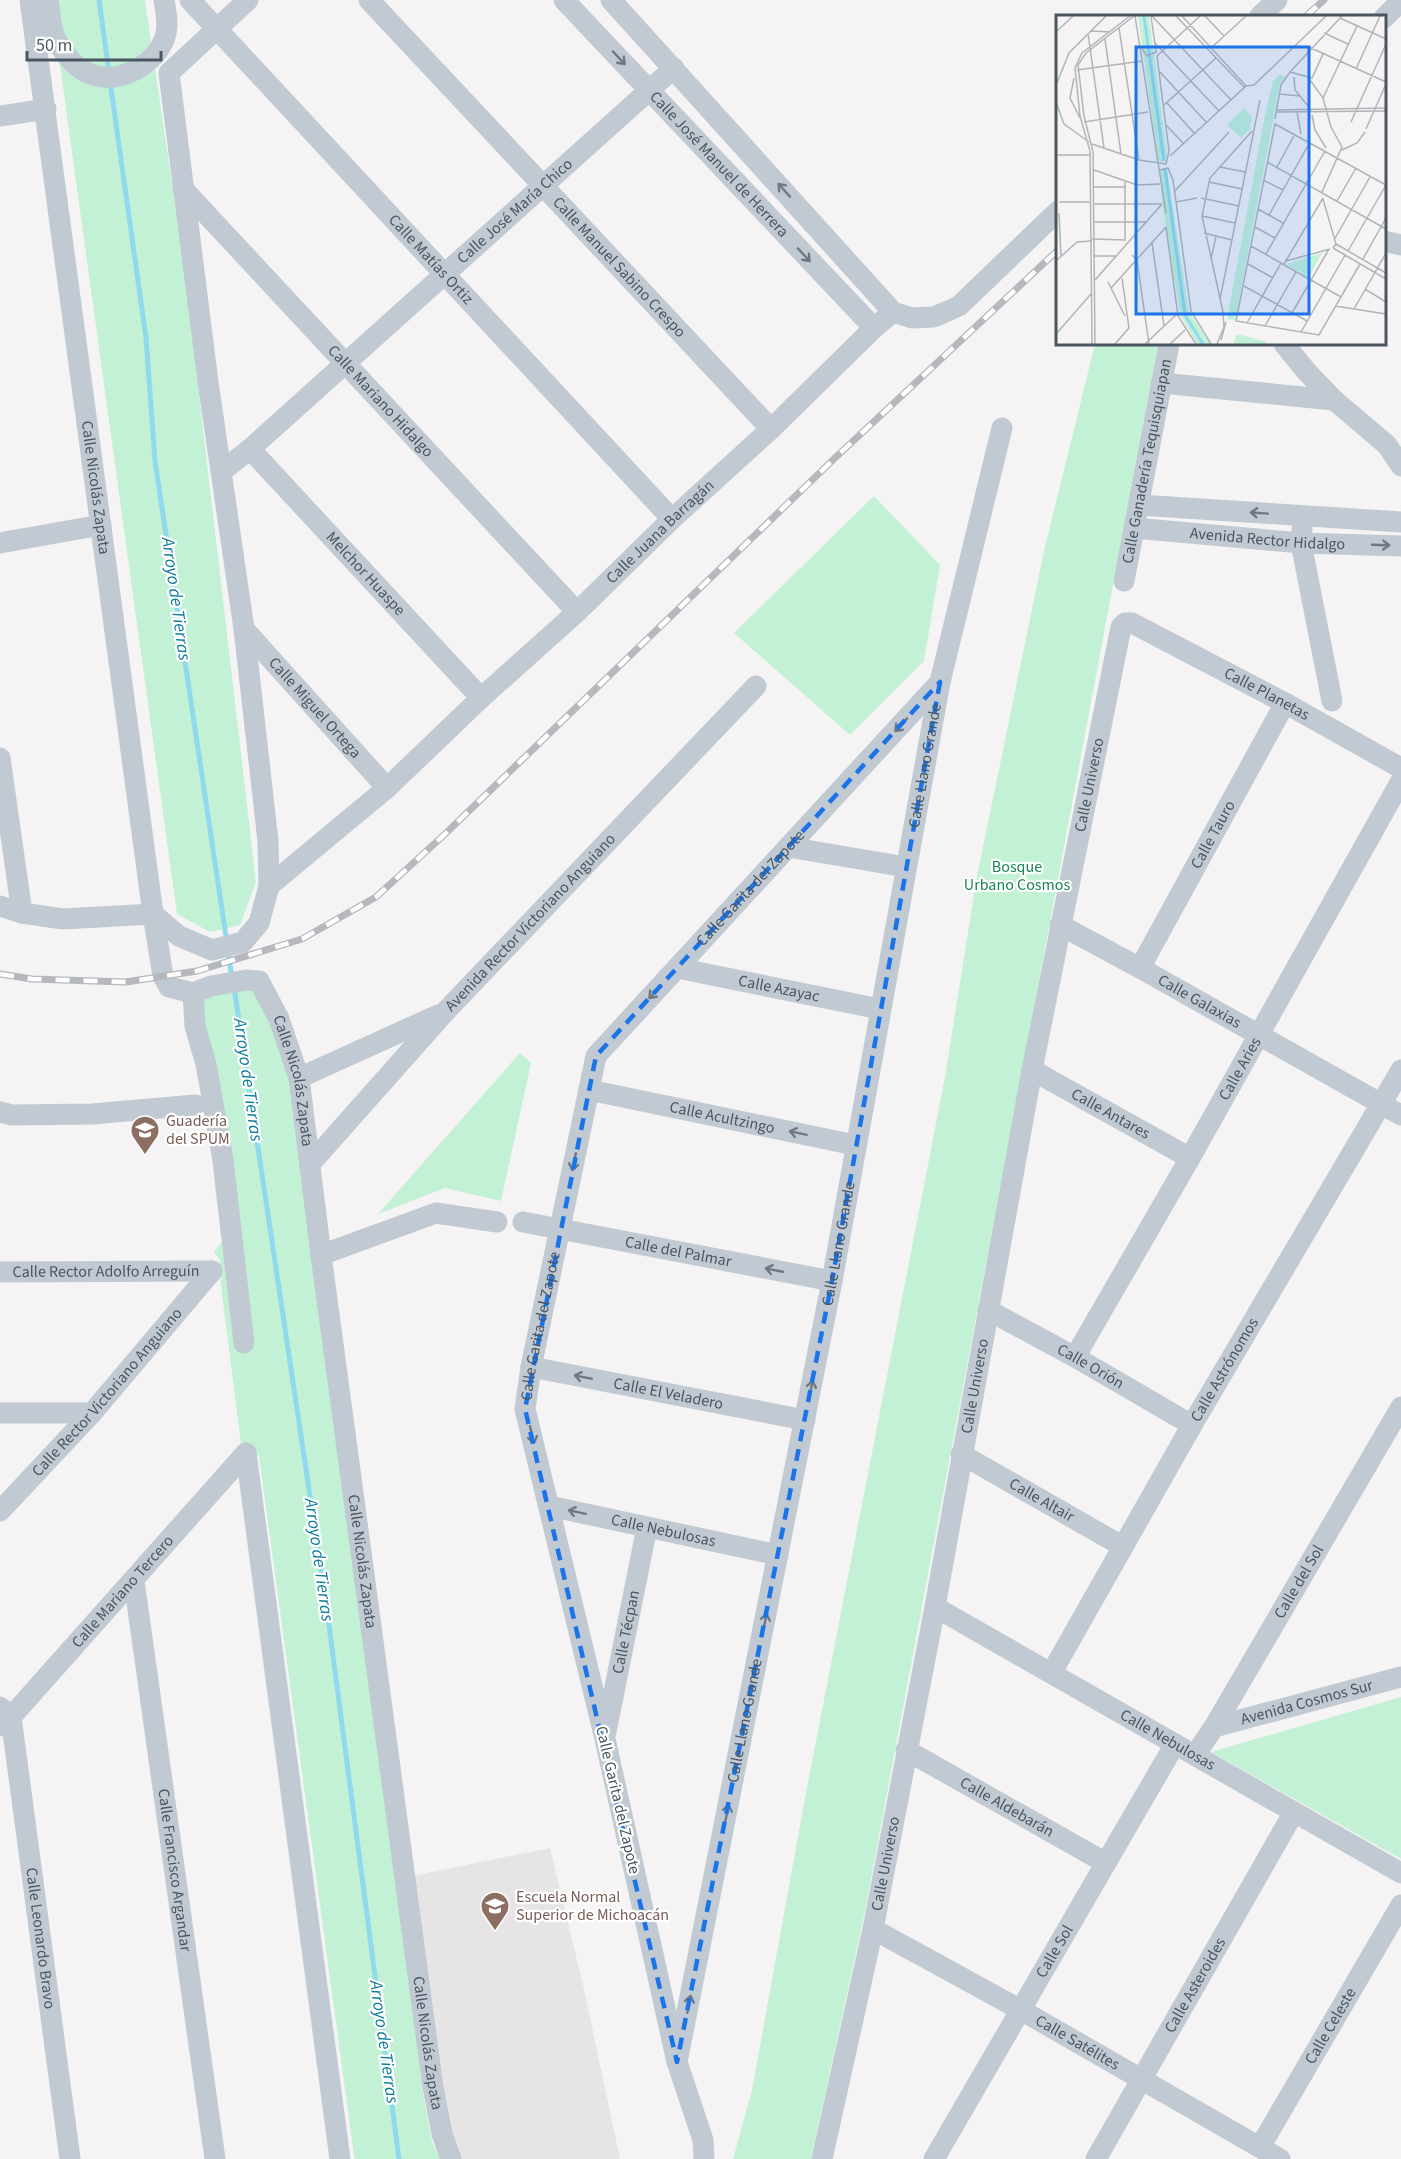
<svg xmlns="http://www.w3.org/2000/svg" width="1401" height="2159" viewBox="0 0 1401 2159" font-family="'Source Sans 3',sans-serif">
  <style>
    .education { fill: #e6e4e5 }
    .green { fill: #c3f1d5 }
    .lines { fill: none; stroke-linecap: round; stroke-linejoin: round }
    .stream { stroke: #90daee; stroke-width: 5 }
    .minor { stroke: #c1cad2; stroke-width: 21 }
    .rail-casing { stroke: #b5b8bd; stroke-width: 7 }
    .rail { stroke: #fff; stroke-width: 4.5; stroke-dasharray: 14; stroke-linecap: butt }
    .oneway { stroke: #6e7983 }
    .marked { fill: none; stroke: #1a73e8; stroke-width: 4.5; stroke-dasharray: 12 8; stroke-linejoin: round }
    .labels { text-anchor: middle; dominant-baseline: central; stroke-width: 4.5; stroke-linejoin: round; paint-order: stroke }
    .street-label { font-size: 16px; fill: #4a5661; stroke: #fff }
    .park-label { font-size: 16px; fill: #17864f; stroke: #fff }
    .education-label { font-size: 16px; fill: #785e54; stroke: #fff; text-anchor: start }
    .water-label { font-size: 18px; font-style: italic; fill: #0c7c9b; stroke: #fff }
    .inset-river { fill: none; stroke: #90daee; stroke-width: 3 }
    .inset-road { fill: none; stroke: #b1b4b9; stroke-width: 1.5 }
    .view { fill: #1a73e8; fill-opacity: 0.15; stroke: #1a73e8; stroke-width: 3 }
    .inset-edge { fill: none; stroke: #4a5661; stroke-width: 3 }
  </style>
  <rect width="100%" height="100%" fill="#f5f3f3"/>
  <polygon class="education" points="550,1848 584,1989 620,2159 457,2159 451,2146 412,1876"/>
  <g class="green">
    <polygon points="51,0 145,0 184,266 256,882 240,925 210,932 177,914"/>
    <polygon points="1095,344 1158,344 865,1911 811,2159 733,2159 752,2090 805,1798 945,1077 977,876 1044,551"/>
    <polygon points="874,496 940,565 924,661 850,735 734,633"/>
    <polygon points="224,986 253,989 270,1009 289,1076 401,1903 423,2095 432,2142 440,2159 355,2159 354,2155 259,1456 241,1444 221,1286 220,1260 214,1252 224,1239 216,1197 197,1005"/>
    <polygon points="520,1053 531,1063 501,1201 445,1188 378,1214"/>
    <polygon points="1401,1697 1401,1859 1211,1752"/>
  </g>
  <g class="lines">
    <g class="stream">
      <polyline points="99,0 109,72"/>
      <polyline points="110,81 146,338 155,461 227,943"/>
      <polyline points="228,952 232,978"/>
      <polyline points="234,987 327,1610 399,2159"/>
    </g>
    <g class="minor">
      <path id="s1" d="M30,0L153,914L163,976L169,987L193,993L211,986L246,980L259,981L279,1019L299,1078L321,1255L433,2087L442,2134L451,2159"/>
      <path d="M48,0C50,11 50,26 55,37C62,52 76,70 93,75C121,84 156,64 165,37C169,26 166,11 164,0"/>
      <path id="s2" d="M190,0L672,519"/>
      <path id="s3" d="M369,0L771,429"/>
      <path id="s4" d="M564,0L874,328"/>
      <polyline points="611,0 893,312 912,318 934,317 959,306 1058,211"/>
      <polyline points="1260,16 1277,0"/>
      <polyline points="1384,18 1401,1"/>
      <polyline points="0,116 46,109"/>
      <path id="s5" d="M183,189L577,612"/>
      <polyline points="1384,241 1401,245"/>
      <polyline points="1284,344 1307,372 1334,400 1387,445 1401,466"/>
      <polyline points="1161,383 1334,400"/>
      <path id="s6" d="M250,449L481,698"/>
      <path id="s7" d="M221,472L250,449L674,68"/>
      <polyline points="1139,505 1401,522"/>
      <path id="s8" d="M1134,528L1301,543L1401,546"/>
      <polyline points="1302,529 1301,543 1332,701"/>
      <polyline points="0,543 101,525"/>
      <path id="s9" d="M1124,581L1169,344"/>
      <path id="s10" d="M244,629L387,788"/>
      <polyline points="0,758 22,913"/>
      <polyline points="788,847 906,867"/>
      <path id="s11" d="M269,886L387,788L481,698L577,612L672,519L771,429L874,328L893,312"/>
      <polyline points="0,906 22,913 63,919 153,914 179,936 212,950 243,942 259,923 269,886 268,841 244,629 208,382 169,73 248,0"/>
      <path id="s12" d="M1060,925L1140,968L1401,1115"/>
      <path id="s13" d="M677,968L880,1009"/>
      <path id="s14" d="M1140,968L1285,703"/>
      <polyline points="193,993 195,1026 206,1064 223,1160 244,1343"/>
      <path id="s15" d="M1032,1070L1190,1158"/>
      <polyline points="299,1078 438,1015"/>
      <path id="s16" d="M589,1090L855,1145"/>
      <polyline points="0,1112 12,1115 92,1114 195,1105"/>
      <path id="s17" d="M310,1164L444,1013L756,686"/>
      <path id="s18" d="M523,1222L832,1281"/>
      <polyline points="321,1255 436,1213 497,1222"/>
      <path id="s19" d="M0,1272L212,1271"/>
      <path id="s20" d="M988,1310L1075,1357L1192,1425"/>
      <path id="s21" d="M1075,1357L1190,1158L1401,781"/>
      <path id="s22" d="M531,1367L805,1420"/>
      <polyline points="0,1413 92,1413"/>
      <polyline points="246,1453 340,2159"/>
      <path id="s23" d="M961,1454L1122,1546"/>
      <path id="s24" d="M549,1506L778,1555"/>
      <path id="s25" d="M0,1511L92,1413L212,1271"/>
      <path id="s26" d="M134,1581L215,2159"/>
      <path id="s27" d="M935,1607L1401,1873"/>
      <path id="s28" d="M1052,1672L1192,1425L1401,1070"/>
      <path id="s29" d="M0,1707L11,1717L70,2159"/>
      <path id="s30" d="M3,1726L246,1453"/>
      <path id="s31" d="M1214,1727L1401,1677"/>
      <path id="s32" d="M606,1732L647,1527"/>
      <path id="s33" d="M906,1750L1106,1863"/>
      <path id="s34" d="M1195,1755L1214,1727L1401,1407"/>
      <path id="s35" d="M873,1929L1021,2010L1280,2159"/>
      <path id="s36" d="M677,2062L832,1281L940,682L1002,428"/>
      <path id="s37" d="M1260,2147L1401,1905"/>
      <path id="s38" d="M704,2159L703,2140L677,2062L605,1739L525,1409L531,1367L596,1056L940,682"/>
      <path id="s39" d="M822,2159L873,1929L935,1607L1032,1070L1121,627L1125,623H1132L1285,703L1401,768"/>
      <path id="s40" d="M934,2159L1175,1744"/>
      <path id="s41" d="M1096,2159L1294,1812"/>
    </g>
    <g class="rail-casing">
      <g id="rail">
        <polyline points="1306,16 1324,0"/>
        <polyline points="0,974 32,979 126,982 197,971 302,939 376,897 445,834 836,457 1058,250"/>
      </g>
    </g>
    <use href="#rail" class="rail"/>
  </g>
  <defs><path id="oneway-shaft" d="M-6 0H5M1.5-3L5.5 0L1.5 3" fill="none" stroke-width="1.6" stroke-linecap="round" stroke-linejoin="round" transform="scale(1.5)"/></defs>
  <g class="oneway">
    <use href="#oneway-shaft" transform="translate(619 58) rotate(47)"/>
    <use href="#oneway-shaft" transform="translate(784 190) rotate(-132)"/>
    <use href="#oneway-shaft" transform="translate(804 255) rotate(47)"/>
    <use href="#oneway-shaft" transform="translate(1259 513) rotate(-176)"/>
    <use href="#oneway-shaft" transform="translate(1381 545) rotate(2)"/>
    <use href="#oneway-shaft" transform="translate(901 725) rotate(133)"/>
    <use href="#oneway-shaft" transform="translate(655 992) rotate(133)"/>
    <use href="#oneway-shaft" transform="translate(798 1133) rotate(-168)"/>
    <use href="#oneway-shaft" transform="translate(574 1162) rotate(102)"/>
    <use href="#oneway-shaft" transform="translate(774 1270) rotate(-169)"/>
    <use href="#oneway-shaft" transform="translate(583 1377) rotate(-169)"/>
    <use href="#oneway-shaft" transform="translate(811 1389) rotate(-79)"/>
    <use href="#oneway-shaft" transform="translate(532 1435) rotate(77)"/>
    <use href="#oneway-shaft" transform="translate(577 1512) rotate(-168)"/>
    <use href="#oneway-shaft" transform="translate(765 1622) rotate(-79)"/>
    <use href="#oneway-shaft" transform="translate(727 1813) rotate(-79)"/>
    <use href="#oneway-shaft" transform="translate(689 2004) rotate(-79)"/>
  </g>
  <path class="marked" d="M940,682L832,1281L677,2062L525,1409L596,1056Z"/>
  <defs>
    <g id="school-pin" transform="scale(1.5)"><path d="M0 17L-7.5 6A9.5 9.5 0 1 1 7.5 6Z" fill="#8d6e63" stroke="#fff"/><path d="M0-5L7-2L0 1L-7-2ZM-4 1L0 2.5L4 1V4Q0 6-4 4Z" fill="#fff"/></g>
    <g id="university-pin" transform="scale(1.5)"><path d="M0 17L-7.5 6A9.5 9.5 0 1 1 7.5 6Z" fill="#8d6e63" stroke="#fff"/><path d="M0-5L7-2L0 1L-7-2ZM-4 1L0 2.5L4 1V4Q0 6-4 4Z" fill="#fff"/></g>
  </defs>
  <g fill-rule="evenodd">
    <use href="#school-pin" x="145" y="1130"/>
    <use href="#university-pin" x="495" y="1906"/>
  </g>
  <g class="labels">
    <g class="street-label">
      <text stroke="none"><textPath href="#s4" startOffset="226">Calle José Manuel de Herrera</textPath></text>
      <text stroke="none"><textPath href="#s7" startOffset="393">Calle José María Chico</textPath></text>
      <text stroke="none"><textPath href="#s2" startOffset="354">Calle Matías Ortiz</textPath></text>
      <text stroke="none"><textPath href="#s3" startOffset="366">Calle Manuel Sabino Crespo</textPath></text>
      <text stroke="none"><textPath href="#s5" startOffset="290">Calle Mariano Hidalgo</textPath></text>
      <text stroke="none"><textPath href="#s9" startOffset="122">Calle Ganadería Tequisquiapan</textPath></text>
      <text stroke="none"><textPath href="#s1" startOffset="492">Calle Nicolás Zapata</textPath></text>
      <text stroke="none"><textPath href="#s11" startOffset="528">Calle Juana Barragán</textPath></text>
      <text stroke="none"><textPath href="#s8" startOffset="134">Avenida Rector Hidalgo</textPath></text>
      <text stroke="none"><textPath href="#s6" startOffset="170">Melchor Huaspe</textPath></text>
      <text stroke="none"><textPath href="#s39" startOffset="1726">Calle Planetas</textPath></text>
      <text stroke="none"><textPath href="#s10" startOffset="106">Calle Miguel Ortega</textPath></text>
      <text stroke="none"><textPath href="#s36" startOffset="1320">Calle Llano Grande</textPath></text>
      <text stroke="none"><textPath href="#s39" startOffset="1400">Calle Universo</textPath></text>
      <text stroke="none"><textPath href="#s14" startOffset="152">Calle Tauro</textPath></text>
      <text stroke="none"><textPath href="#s38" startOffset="1360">Calle Garita del Zapote</textPath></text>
      <text stroke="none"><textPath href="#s17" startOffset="327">Avenida Rector Victoriano Anguiano</textPath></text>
      <text stroke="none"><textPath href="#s13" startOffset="104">Calle Azayac</textPath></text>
      <text stroke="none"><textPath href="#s12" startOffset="159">Calle Galaxias</textPath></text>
      <text stroke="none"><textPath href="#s21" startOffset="332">Calle Aries</textPath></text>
      <text stroke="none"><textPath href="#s1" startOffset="1197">Calle Nicolás Zapata</textPath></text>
      <text stroke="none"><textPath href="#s15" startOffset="90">Calle Antares</textPath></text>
      <text stroke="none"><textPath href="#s16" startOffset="136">Calle Acultzingo</textPath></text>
      <text stroke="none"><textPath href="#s36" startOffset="834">Calle Llano Grande</textPath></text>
      <text stroke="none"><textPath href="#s18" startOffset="158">Calle del Palmar</textPath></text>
      <text stroke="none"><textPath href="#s19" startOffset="106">Calle Rector Adolfo Arreguín</textPath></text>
      <text stroke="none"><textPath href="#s38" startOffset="856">Calle Garita del Zapote</textPath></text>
      <text stroke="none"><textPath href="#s20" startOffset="117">Calle Orión</textPath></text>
      <text stroke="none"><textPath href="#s28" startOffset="348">Calle Astrónomos</textPath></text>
      <text stroke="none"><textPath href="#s39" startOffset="788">Calle Universo</textPath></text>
      <text stroke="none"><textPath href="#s25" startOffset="160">Calle Rector Victoriano Anguiano</textPath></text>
      <text stroke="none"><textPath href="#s22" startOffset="140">Calle El Veladero</textPath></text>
      <text stroke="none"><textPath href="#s23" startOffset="93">Calle Altair</textPath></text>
      <text stroke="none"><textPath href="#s24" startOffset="117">Calle Nebulosas</textPath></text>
      <text stroke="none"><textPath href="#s1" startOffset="1683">Calle Nicolás Zapata</textPath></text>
      <text stroke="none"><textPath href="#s34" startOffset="202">Calle del Sol</textPath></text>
      <text stroke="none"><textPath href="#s30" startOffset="180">Calle Mariano Tercero</textPath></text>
      <text stroke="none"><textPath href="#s32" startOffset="102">Calle Técpan</textPath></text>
      <text stroke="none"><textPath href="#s31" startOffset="96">Avenida Cosmos Sur</textPath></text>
      <text stroke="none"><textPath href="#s36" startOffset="348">Calle Llano Grande</textPath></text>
      <text stroke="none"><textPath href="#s27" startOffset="268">Calle Nebulosas</textPath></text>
      <text transform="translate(618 1800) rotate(77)">Calle Garita del Zapote</text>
      <text stroke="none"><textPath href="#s33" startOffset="116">Calle Aldebarán</textPath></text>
      <text stroke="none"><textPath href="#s39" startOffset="302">Calle Universo</textPath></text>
      <text stroke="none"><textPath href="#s26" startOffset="292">Calle Francisco Argandar</textPath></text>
      <text stroke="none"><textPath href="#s29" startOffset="238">Calle Leonardo Bravo</textPath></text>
      <text stroke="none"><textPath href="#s40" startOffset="240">Calle Sol</textPath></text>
      <text stroke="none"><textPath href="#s41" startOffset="200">Calle Asteroides</textPath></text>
      <text stroke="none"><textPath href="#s37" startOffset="140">Calle Celeste</textPath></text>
      <text stroke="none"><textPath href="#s1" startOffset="2169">Calle Nicolás Zapata</textPath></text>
      <text stroke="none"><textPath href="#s35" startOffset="234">Calle Satélites</textPath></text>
    </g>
    <g class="park-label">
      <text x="1017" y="867">Bosque<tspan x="1017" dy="18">Urbano Cosmos</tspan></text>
    </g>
    <g class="education-label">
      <text x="166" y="1121">Guadería<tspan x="166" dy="18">del SPUM</tspan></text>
      <text x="516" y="1897">Escuela Normal<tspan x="516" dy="18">Superior de Michoacán</tspan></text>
    </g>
    <g class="water-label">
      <text transform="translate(176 599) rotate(82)">Arroyo de Tierras</text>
      <text transform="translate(248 1080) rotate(82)">Arroyo de Tierras</text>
      <text transform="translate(319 1560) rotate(82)">Arroyo de Tierras</text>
      <text transform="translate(384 2042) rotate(82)">Arroyo de Tierras</text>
    </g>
  </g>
  <g transform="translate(1056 15)">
    <rect width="330" height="330" fill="#f5f3f3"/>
    <path d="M82,1H93L111,141L106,147L102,145ZM224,59L229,62L224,69L179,305L171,304L209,100L217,66ZM188,93L196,102L194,114L185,123L171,110ZM111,154L133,297L154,329H141L124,299L106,187L104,156ZM266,238L253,262L230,249ZM181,319L211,327L210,329H177Z" fill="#c3f1d5"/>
    <path class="inset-river" d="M88,1L108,146M109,154L129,300L147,329"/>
    <path class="inset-road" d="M79,1L110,198M96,1L175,85M120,1L188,72M126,1L190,71M149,1L168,21M284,3L330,24M63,13L83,145M35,16L54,17M0,17L17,1M32,18L48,133M268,18L292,29M49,24L65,139M99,28L163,96M253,32L330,67M155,33L190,1M86,34L91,41L100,37L95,1M300,54L324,1M21,55L86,46M103,56L151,108M234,57L256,63L267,39M238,62L239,75L256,96M18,63L14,83L24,103M254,65L267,83L275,112L286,132L266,177M0,70L13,38L50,1M223,79L244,81M267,83L301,11M0,87L8,109L33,127M111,88L139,119M108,90L160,43M221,95L330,93M220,97L330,96M241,97L245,119M256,100L259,115L270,133M219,104L225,70L234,57L286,1M28,107L92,97M295,107L330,29M110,110L128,129M310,114L330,69M36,129L83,145L110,149L113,136L101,41L144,1M286,135L301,128L309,117M0,140H35M114,141L190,71L198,70L270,1M211,147L330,214M164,152L189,157M221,152L239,119M38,155L81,170L104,169M104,155L112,153L117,165L135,296L155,329M207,165L227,175M69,167V224M153,167L186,174M38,172H69M119,176L173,117M145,183L183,191M267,184L280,229L277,233M281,186L300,153M3,187H35M120,187L141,183M38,189H105M202,194L227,208M3,198L5,241M213,200L254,127M146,201L179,208M38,207H91M110,212L122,301L140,329M199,212L219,223M148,218L176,225M36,224L70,225M278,225L314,162M96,228L108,311M280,229L330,258M195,231L285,282M277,233L330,264M292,236L330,170M210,239L269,136M76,240L81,245L93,329M38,241H60M155,244L160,221M307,244L330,203M0,246L21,227L36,226M230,246L274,234M192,249L217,263M228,249L267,183M304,249L263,320L180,306L219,109L330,170M39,265L106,189M52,267L69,301M188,271L251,306M55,273L110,212M309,274L330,287M164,284L204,85M279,291L330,299M298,294L330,238M236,298L273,234M191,308L225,248M209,311L240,257M245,317L289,240M0,319L35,279M165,325L170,307M36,329L34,136L24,101L19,53L26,38L74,1M39,329L37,137L28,101L22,50L30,38L78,1M59,329L73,313L66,263M89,329L121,299M114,329L129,315M161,329L168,312L167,297L146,201L154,163L196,116"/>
    <path class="view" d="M80,32H253V299H80Z"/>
    <rect width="330" height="330" class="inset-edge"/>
  </g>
  <path d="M27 51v9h134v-9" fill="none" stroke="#4a5661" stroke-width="3"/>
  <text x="36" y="51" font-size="18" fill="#4a5661" stroke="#ffffff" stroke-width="4.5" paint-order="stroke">50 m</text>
</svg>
